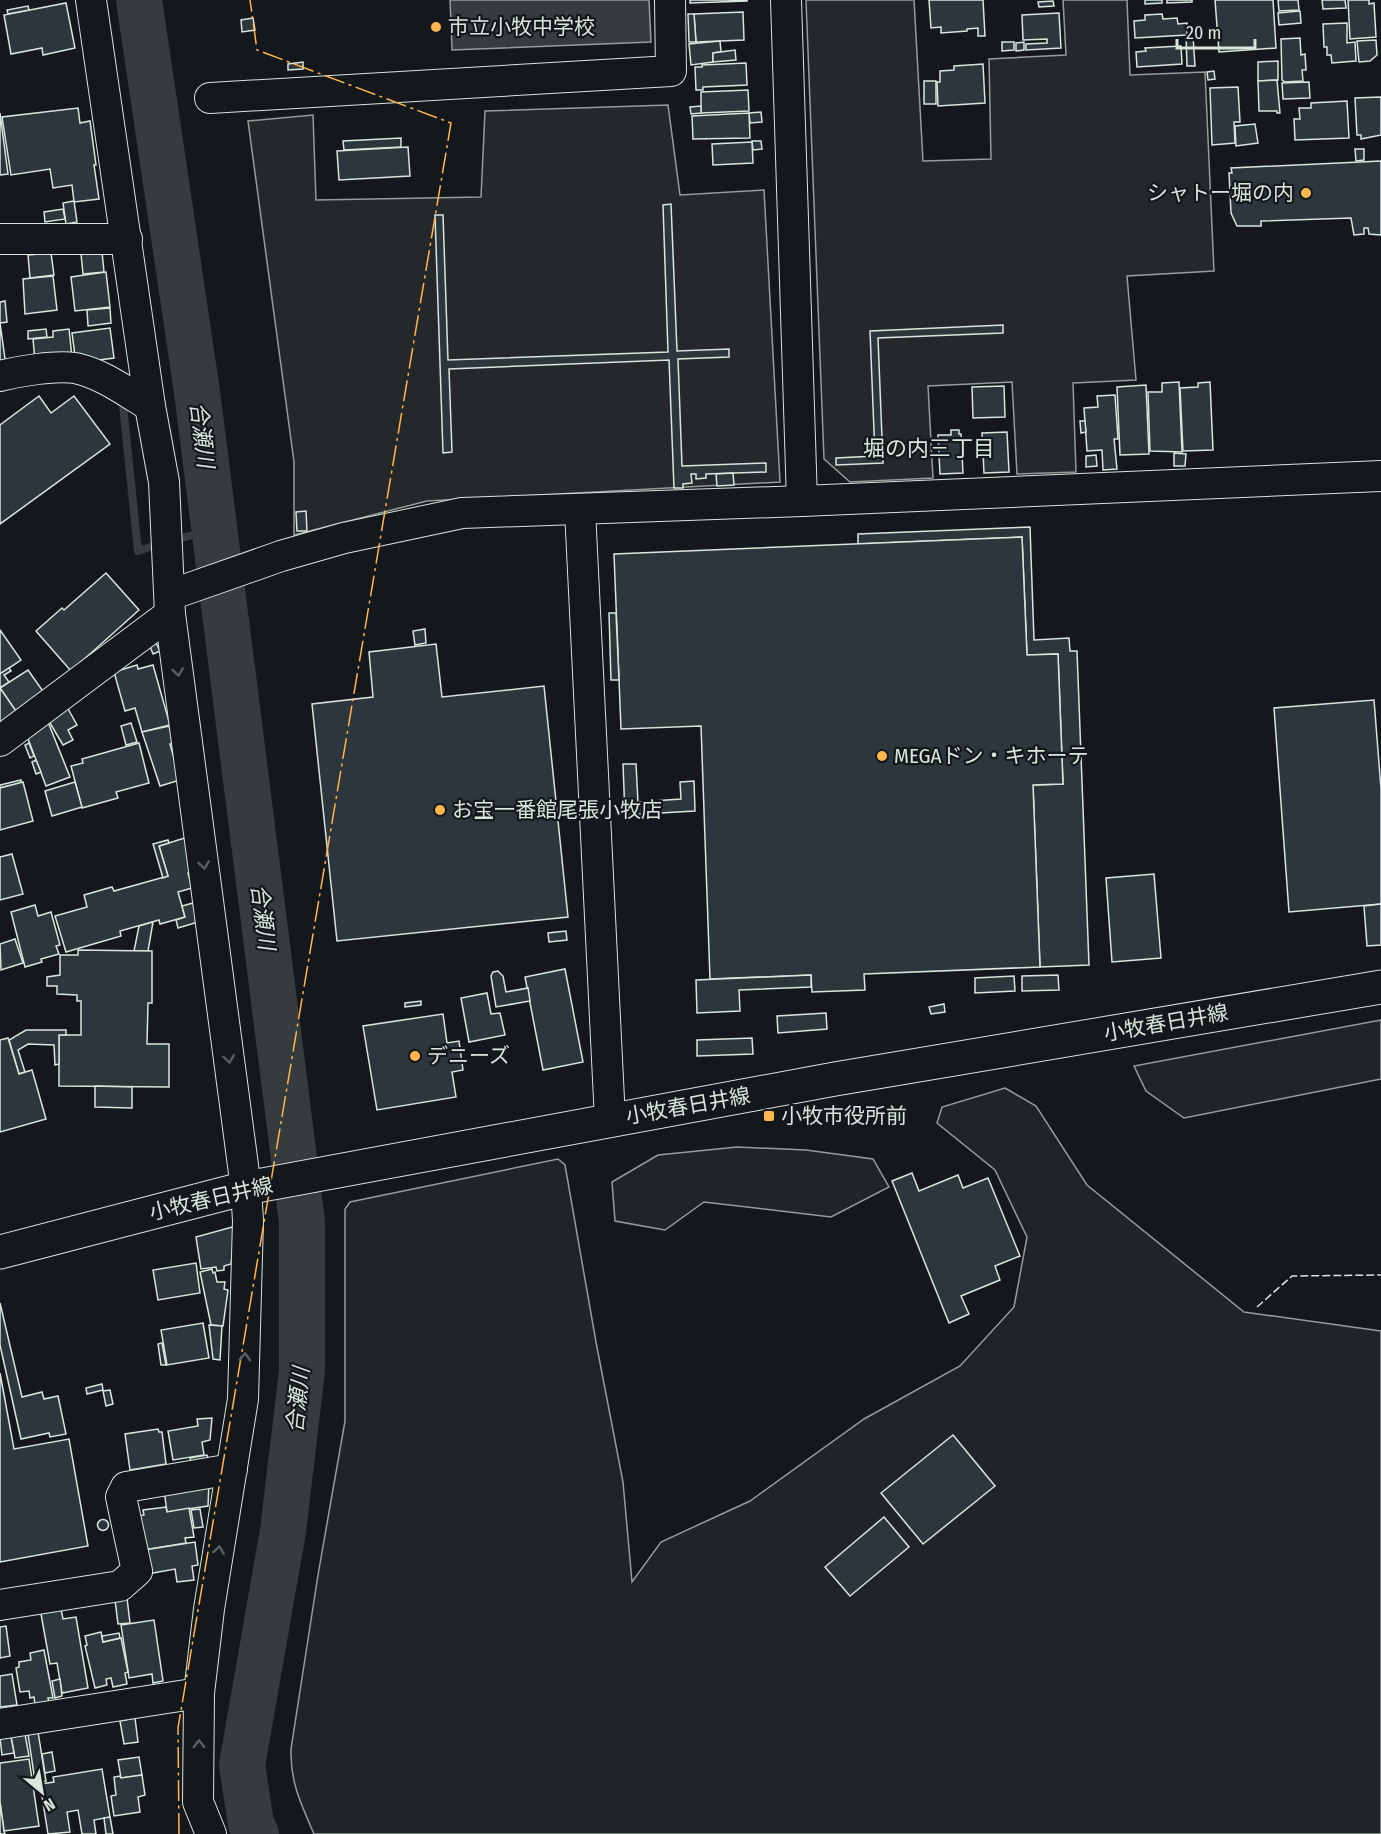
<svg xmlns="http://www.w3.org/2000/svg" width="1381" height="1834" viewBox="0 0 1381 1834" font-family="'Fira Sans Condensed','Noto Sans JP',sans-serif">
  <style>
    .green { fill: #202428; stroke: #939e99; stroke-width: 1.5 }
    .parking { fill: #24282b; stroke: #939e99; stroke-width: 1.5 }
    .water { fill: #363b3e; stroke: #939e99; stroke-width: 1.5 }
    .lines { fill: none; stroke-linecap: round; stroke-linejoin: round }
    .stream { stroke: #363b3e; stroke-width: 8 }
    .river { stroke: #363b3e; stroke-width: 46 }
    .building { fill: #2c363c; stroke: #d8e6dc; stroke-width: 1.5 }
    .minor-casing { stroke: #d8e6dc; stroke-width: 32 }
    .major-casing { stroke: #d8e6dc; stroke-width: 35 }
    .minor { stroke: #14181c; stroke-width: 30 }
    .major { stroke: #14181c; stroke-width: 33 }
    .fence { stroke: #d8e6dc; stroke-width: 1.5; stroke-dasharray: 8 3; stroke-linecap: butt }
    .power { stroke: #ffb74d; stroke-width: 1.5; stroke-dasharray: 21 4.5 3 4.5; stroke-linecap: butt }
    .oneway { stroke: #59605f }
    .poi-dot { fill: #ffb74d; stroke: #14181c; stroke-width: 2 }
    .labels { text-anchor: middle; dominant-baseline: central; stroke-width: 4.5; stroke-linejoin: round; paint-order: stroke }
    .poi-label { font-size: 21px; fill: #d8e6dc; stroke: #14181c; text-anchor: start }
    .street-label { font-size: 21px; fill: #d8e6dc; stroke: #14181c }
    .water-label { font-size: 22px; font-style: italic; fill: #d8e6dc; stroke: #14181c }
    .neighbourhood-label { font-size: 22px; fill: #d8e6dc; stroke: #14181c }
  </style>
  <rect width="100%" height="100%" fill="#14181c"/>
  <g class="green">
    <polygon points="1381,1020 1381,1079 1184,1118 1146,1091 1134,1066"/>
    <path d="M1005,1088L1036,1106L1087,1185L1244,1312L1381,1331V1834H314C301,1804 290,1782 291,1749L318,1575L345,1421V1209L350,1202L558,1159L565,1165L596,1342L623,1482L632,1582L661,1542L750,1501L864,1419L960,1366L1014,1307L1027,1237L995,1170L937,1123L942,1107Z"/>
    <polygon points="737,1147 806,1150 873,1159 889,1187 831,1217 704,1202 665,1230 615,1221 612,1182 658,1155"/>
  </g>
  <g class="parking">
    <polygon points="806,0 914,0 923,161 991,159 989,59 1066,55 1063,0 1127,0 1130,75 1205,72 1214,271 1127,276 1136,380 1073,383 1076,472 1017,474 1012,382 928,386 933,478 850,482 824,459"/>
    <polygon points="668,105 680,195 764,190 780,482 427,501 294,535 294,462 248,121 313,115 316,200 481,197 485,111"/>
  </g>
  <polygon class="water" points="450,0 649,0 651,42 452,50"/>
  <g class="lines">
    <g class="stream">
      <polyline points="118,400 123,405 138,551 160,544"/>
      <polyline points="172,541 214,529"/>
    </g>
    <polyline class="river" points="139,0 197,392 302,1222 302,1371 283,1531 242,1765 251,1824 256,1834"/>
  </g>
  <g class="building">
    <polygon points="690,0 747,0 747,1 690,3"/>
    <polygon points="929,0 983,0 985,36 978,36 978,28 967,29 967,31 941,33 941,27 931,28"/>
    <polygon points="1145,0 1162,0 1162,3 1145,4"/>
    <polygon points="1167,0 1192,0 1192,2 1167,3"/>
    <polygon points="1215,0 1273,0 1276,48 1219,52"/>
    <polygon points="1278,0 1298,0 1299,10 1279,11"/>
    <polygon points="1322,0 1345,0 1346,8 1323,9"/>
    <polygon points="1348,0 1369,0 1369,4 1374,3 1376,37 1350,39"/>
    <polygon points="1053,1 1054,6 1039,7 1038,2"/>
    <polygon points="66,3 75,48 43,55 42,48 11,54 4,15"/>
    <polygon points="28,6 29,10 8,14 7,10"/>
    <polygon points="1300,11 1301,23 1279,25 1278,13"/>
    <polygon points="743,12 744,40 696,42 694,14"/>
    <polygon points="1059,13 1061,48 1026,50 1026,44 1047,43 1047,39 1023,40 1022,15"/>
    <polygon points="688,14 694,14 696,42 689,42"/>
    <polygon points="1162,14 1163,19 1177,18 1178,24 1187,23 1187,35 1135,38 1134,21 1145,20 1145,15"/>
    <polygon points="253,18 255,30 242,32 241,20"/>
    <polygon points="1347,23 1347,43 1355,42 1356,61 1332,63 1331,55 1327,55 1327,47 1324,47 1323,24"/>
    <polygon points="1186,36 1193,36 1195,66 1187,66"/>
    <polygon points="1300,38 1301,55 1305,54 1306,70 1302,70 1303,81 1285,82 1282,80 1281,39"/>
    <polygon points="1376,40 1377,55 1370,61 1359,62 1357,41"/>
    <polygon points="720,41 721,52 713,53 713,62 691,65 689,44"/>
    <polygon points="1002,42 1014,42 1014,50 1002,51"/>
    <polygon points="1024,42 1024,50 1016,51 1016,43"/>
    <polygon points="1181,46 1182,64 1137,67 1136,52 1146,51 1145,48"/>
    <polygon points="735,50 736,60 713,62 713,53"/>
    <polygon points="1278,61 1278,80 1258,81 1258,62"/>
    <polygon points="303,62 303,69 288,70 288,64"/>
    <polygon points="746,63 747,85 703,87 703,90 696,90 695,67 702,67 702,65"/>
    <polygon points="983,64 985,103 938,106 937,82 940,82 940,71 954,70 954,66"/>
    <polygon points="1214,71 1215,79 1208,80 1207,72"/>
    <polygon points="1277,80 1280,113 1277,113 1277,111 1259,111 1258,81"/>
    <rect x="924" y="81" width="12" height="23"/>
    <polygon points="1309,82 1310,98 1283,99 1282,83"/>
    <polygon points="1238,87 1240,122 1234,122 1235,143 1212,145 1210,88"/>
    <polygon points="748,90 749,111 701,113 701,92"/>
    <polygon points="1381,97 1381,135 1361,139 1361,135 1357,135 1355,98"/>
    <polygon points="1347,101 1349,138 1295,140 1294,119 1300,119 1299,108 1311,108 1311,103"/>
    <polygon points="701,106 701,113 691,114 690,107"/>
    <polygon points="78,108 80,123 90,121 96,165 94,165 99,199 74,202 72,185 53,188 50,169 11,175 2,117"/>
    <polygon points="761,112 762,122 750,123 749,113"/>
    <polygon points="0,113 8,174 0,175"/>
    <polygon points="749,113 750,138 693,139 692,116"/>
    <polygon points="1255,124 1258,143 1236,146 1235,126"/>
    <polygon points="401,138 401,147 344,150 343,141"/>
    <polygon points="752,141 761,141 762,149 753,150"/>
    <polygon points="752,142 753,163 713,165 712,144"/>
    <polygon points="408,147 410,176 339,180 337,151"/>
    <polygon points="1355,149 1364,149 1364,160 1356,161"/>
    <polygon points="1381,161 1381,235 1369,234 1368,228 1364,228 1364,234 1354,235 1351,218 1261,221 1261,226 1237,226 1231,213 1229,173 1232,173 1231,168"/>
    <polygon points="74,201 77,222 66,224 63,203"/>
    <polygon points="671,204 677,351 729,349 729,357 678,359 682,466 766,463 766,472 706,474 706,478 696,479 696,474 691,474 692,483 683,484 683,488 674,488 669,360 449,369 452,452 443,453 435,215 443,215 448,360 668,352 663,205"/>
    <polygon points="63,209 65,219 45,222 44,212"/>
    <polygon points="102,252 104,272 83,274 81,254"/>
    <polygon points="51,253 54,275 30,278 28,255"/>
    <polygon points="106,272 110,307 75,311 71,277"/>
    <polygon points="53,276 57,310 25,314 23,279"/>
    <polygon points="5,301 7,322 0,323 0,302"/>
    <polygon points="110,308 111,323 88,326 87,310"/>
    <polygon points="0,323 7,373 0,373"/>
    <polygon points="1003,325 1003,333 878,338 883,463 836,465 836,458 875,456 870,331"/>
    <polygon points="110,328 114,358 76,363 72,333"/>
    <polygon points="46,329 47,337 28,339 28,331"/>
    <polygon points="69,329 72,357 35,361 33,339 53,337 53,331"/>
    <polygon points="1179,382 1182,452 1150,451 1148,392 1162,392 1162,383"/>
    <polygon points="1210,382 1213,450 1183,451 1180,388 1198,387 1198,383"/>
    <polygon points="1146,385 1149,454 1120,455 1117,387"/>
    <polygon points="1004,386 1005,417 973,418 972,387"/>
    <polygon points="1115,395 1118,439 1114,439 1117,469 1103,470 1102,450 1087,451 1084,408 1098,407 1097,396"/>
    <polygon points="39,396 51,413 74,396 110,444 0,524 0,425"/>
    <polygon points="1080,421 1085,421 1086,432 1081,433"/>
    <polygon points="951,430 959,430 959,434 961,434 963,473 940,474 938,435 951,435"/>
    <polygon points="1007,432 1009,472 984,473 982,433"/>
    <polygon points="1174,453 1186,454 1185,466 1174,466"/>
    <polygon points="1096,455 1097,466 1086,467 1086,456"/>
    <polygon points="733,473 734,485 717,486 716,474"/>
    <polygon points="306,511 307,531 297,531 296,512"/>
    <polygon points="1030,527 1034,640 1069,638 1070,651 1077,651 1089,965 1040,967 1033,785 1063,784 1058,654 1027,655 1022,537 858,544 858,534"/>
    <polygon points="1022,537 1027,655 1058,654 1063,784 1033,785 1040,967 864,974 865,990 812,992 811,975 710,979 701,726 621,729 614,554"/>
    <polygon points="106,573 139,610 71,671 36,631 62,608 64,610"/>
    <polygon points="609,613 616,613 619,680 611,680"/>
    <polygon points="425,629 426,643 415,645 413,631"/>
    <polygon points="0,630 21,660 0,674"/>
    <polygon points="156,643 160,651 153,654 150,646"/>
    <polygon points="436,644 442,697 544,686 568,917 337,941 312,704 373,697 369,652"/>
    <polygon points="137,665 138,669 153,665 170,725 142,732 135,708 125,711 114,672"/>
    <polygon points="9,668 11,671 4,675 9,682 0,688 0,674"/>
    <polygon points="28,670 47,697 19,716 0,688"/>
    <polygon points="0,688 18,714 0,726"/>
    <polygon points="1374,700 1381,789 1381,904 1289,912 1274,708"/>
    <polygon points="67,707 77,725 68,730 73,740 63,745 47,718"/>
    <polygon points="48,722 70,777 46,786 25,731"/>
    <polygon points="131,723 137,742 126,745 121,726"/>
    <polygon points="169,726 174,743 170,744 180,780 160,786 142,732"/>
    <polygon points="29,743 34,756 30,758 25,745"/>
    <polygon points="139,743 149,783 116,792 118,798 82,808 71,766 83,763 82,759"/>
    <polygon points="36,760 41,772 36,774 32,762"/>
    <polygon points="623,764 636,764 638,802 681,799 680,782 694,781 695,811 625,815"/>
    <polygon points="21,780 21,783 0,788 0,785"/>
    <polygon points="23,782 33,821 0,830 0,788"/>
    <polygon points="75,782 82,807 52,816 45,791"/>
    <polygon points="188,837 195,871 188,873 192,888 178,892 185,917 160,924 159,920 120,931 121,936 66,952 55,916 87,907 84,895 112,887 114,891 168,876 159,846"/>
    <polygon points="168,840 169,843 159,846 168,876 163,878 153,844"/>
    <polygon points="12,854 23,894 0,900 0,857"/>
    <polygon points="1154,874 1161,958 1112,962 1106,878"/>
    <polygon points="193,903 198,922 178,928 176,920 185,917 182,906"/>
    <polygon points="1381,904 1381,945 1367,946 1364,906"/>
    <polygon points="35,905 38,916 51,912 60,945 56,946 59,954 41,959 42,962 25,967 11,912"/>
    <polygon points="153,922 148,951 134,951 139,926"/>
    <polygon points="566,931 567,940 549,942 548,933"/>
    <polygon points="15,939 23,963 1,970 0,944"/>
    <polygon points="78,950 152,951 152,1003 148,1003 147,1044 169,1044 169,1087 59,1086 59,1035 81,1035 81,1001 77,1001 77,995 57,994 57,986 47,986 47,977 60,975 60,955 78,955"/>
    <polygon points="565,969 583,1062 543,1070 525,977"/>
    <polygon points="498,971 503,976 506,992 528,988 530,1001 496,1007 491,976 493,972"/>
    <polygon points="811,975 811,987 739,990 740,1011 697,1013 696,980"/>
    <polygon points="1058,975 1059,990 1022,991 1022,976"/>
    <polygon points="1014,976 1015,991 975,993 975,978"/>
    <polygon points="487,993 491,1014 500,1013 505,1035 469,1042 461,998"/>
    <polygon points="421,1001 421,1005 405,1007 405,1003"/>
    <polygon points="944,1004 945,1012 931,1014 929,1007"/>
    <polygon points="826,1013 827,1029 778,1033 777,1016"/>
    <polygon points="443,1014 447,1043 459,1041 463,1070 452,1072 456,1097 377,1110 363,1026"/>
    <polygon points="26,1030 66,1030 66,1035 59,1035 59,1064 55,1065 54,1045 28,1044 18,1050 25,1072 19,1074 9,1040"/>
    <polygon points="8,1038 19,1074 32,1070 46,1119 0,1132 0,1040"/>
    <polygon points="752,1038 753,1054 697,1056 697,1040"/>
    <polygon points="95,1086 132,1087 132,1108 95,1107"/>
    <polygon points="912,1173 919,1191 958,1175 963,1188 988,1178 1020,1256 995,1266 1000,1280 961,1296 969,1314 949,1323 892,1181"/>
    <polygon points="236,1226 231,1264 224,1266 224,1270 217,1271 216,1267 201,1269 196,1237"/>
    <polygon points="196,1263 200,1293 158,1300 153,1270"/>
    <polygon points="212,1269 213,1273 215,1272 217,1282 225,1282 224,1289 228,1290 223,1326 211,1325 200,1272"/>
    <polygon points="0,1303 22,1397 42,1392 44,1399 58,1396 66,1434 50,1437 49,1433 21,1439 0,1345"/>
    <polygon points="203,1323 209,1358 167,1365 161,1330"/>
    <polygon points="209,1325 222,1326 220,1360 213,1359"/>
    <polygon points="162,1343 166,1365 161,1365 158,1344"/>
    <polygon points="0,1373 14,1449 69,1439 88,1546 0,1562"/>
    <polygon points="102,1384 103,1390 87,1394 86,1388"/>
    <polygon points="110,1390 113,1404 106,1406 103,1391"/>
    <polygon points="212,1418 210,1440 202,1442 204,1455 173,1460 168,1431 198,1426 197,1419"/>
    <polygon points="158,1429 159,1432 162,1432 166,1464 130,1470 125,1434"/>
    <polygon points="953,1435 995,1486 923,1544 881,1493"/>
    <polygon points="207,1455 209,1461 191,1464 190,1458"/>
    <polygon points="209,1483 208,1506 167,1512 164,1490"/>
    <polygon points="166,1507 167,1512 189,1508 194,1537 185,1538 186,1543 144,1550 139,1516 144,1515 143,1510"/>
    <polygon points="200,1509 203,1527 194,1528 191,1510"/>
    <polygon points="884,1517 909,1547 850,1596 825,1567"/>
    <circle cx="103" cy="1525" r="5.5"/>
    <polygon points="195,1542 198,1565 192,1566 194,1580 177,1582 175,1569 147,1574 144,1550"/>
    <polygon points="127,1598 130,1623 118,1624 115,1600"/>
    <polygon points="61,1609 63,1619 76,1617 88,1688 62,1693 57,1663 50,1664 41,1614 44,1612"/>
    <polygon points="154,1620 163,1681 153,1683 152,1674 129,1678 121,1625"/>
    <polygon points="6,1626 10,1656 0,1658 0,1627"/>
    <polygon points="101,1632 103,1642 121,1638 128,1672 125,1673 127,1684 113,1687 111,1678 106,1679 107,1685 95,1688 85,1646 87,1645 85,1636"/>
    <polygon points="119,1633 120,1638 103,1642 102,1636"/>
    <polygon points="44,1650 53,1698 48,1698 49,1703 35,1705 34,1697 30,1698 29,1691 20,1692 16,1668 19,1667 19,1662 31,1660 30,1653"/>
    <polygon points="12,1674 17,1705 0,1707 0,1676"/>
    <polygon points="60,1679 62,1696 55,1698 52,1681"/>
    <polygon points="135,1718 138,1742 124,1744 120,1721"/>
    <polygon points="38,1732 46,1781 38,1783 39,1787 36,1788 28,1734"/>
    <polygon points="25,1734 29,1756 15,1758 11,1737"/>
    <polygon points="11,1737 14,1753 2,1755 0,1738"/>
    <polygon points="52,1752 55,1771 45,1773 42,1754"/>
    <polygon points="139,1757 142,1775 121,1778 118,1760"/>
    <polygon points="29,1759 39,1826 4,1831 0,1802 0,1763"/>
    <polygon points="102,1769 110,1817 94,1820 96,1834 82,1834 78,1810 67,1812 70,1832 48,1834 40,1784 54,1782 53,1777"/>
    <polygon points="142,1775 145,1795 138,1797 140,1812 114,1816 111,1796 116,1795 114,1777 120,1776 121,1778"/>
    <polygon points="0,1802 4,1831 5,1834 0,1834"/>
    <polygon points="110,1817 113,1834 106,1834 104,1818"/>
  </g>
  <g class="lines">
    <g class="minor-casing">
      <g id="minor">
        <polyline points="91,0 150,406 164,482 170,614 246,1188 248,1221 243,1399 209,1609 199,1693 198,1802 211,1834"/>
        <polyline points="786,0 802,501"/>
        <polyline points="210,98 671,71 670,0"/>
        <polyline points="0,239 127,239"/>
        <path d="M0,376C20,371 55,365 75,368C101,373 128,393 150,406"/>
        <polyline points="580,510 610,1120"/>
        <polyline points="170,595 281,556 344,538 462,513 802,501 1381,476"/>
        <polyline points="0,741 170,614"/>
        <polyline points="0,1605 120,1586 137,1571 121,1497 126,1487 232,1469"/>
        <polyline points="0,1724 199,1693"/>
      </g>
    </g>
    <g class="major-casing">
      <polyline id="major" points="0,1252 246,1188 835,1079 1381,987"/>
    </g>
    <use href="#minor" class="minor"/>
    <use href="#major" class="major"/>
    <polyline class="fence" points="1257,1307 1292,1276 1381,1275"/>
    <polyline class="power" points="179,1834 178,1728 451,123 257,50 250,0"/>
  </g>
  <defs><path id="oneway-chevron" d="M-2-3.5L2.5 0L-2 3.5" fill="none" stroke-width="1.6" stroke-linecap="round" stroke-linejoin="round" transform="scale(1.5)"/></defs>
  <g class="oneway">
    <use href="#oneway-chevron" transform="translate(178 672) rotate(82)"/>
    <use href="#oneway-chevron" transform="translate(204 865) rotate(82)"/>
    <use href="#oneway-chevron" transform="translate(229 1059) rotate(82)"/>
    <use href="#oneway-chevron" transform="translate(245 1357) rotate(-88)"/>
    <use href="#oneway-chevron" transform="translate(219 1550) rotate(-81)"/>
    <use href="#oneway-chevron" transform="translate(199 1744) rotate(-90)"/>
  </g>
  <g class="poi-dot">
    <circle cx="436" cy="27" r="6"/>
    <circle cx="1306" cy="193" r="6"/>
    <circle cx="882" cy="756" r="6"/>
    <circle cx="440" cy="810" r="6"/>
    <circle cx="415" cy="1056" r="6"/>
    <rect x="763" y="1110" width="12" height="12" rx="3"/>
  </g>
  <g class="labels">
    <g class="poi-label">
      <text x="448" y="27">市立小牧中学校</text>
      <text x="1294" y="193" text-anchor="end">シャトー堀の内</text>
      <text x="894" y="756">MEGAドン・キホーテ</text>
      <text x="452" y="810">お宝一番館尾張小牧店</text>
      <text x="427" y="1056">デニーズ</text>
      <text x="781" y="1116">小牧市役所前</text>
    </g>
    <g class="street-label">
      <text transform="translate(1166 1023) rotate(-10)">小牧春日井線</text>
      <text transform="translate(688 1106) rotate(-10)">小牧春日井線</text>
      <text transform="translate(211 1199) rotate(-13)">小牧春日井線</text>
    </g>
    <g class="water-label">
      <text transform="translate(202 435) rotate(83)">合瀬川</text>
      <text transform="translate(263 917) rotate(83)">合瀬川</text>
      <text transform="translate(298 1400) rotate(-84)">合瀬川</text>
    </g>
    <g class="neighbourhood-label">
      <text x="929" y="448">堀の内三丁目</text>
    </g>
  </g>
  <g transform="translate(42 1792) rotate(150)" stroke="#14181c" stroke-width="4.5" paint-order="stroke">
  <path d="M0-4.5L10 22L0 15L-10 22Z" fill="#d8e6dc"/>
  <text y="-9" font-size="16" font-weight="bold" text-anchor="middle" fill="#d8e6dc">N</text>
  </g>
  <path d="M1177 39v9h78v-9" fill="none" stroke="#d8e6dc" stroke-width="3"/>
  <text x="1186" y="39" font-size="18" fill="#d8e6dc" stroke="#14181c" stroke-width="4.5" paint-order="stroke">20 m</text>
</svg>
